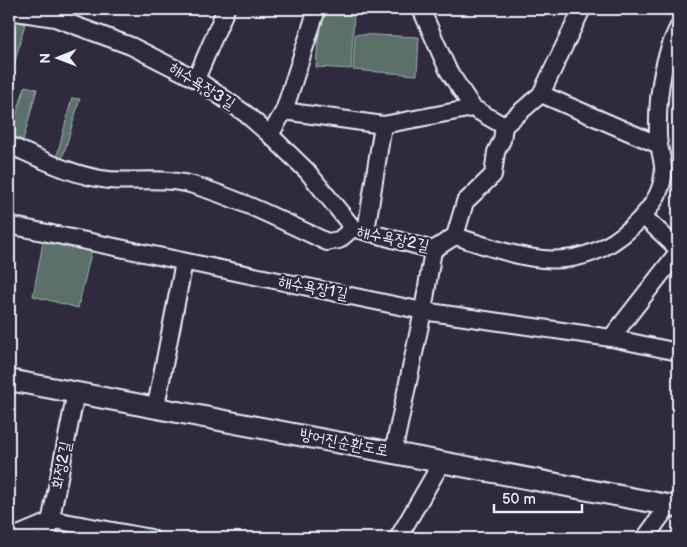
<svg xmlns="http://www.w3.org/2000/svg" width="687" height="547" viewBox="0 0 687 547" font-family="'Balsamiq Sans','Poor Story',sans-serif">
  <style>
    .green { fill: #5a6f69; stroke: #a1b0b0 }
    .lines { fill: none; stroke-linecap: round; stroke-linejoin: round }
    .minor-casing { stroke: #e8f1f8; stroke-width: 20 }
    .major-casing { stroke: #e8f1f8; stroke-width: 24 }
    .minor { stroke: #2f2a3d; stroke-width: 16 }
    .major { stroke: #2f2a3d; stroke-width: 20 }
    .labels { text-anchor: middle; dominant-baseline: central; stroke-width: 4.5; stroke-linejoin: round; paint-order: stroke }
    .street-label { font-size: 16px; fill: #e8f1f8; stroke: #2f2a3d }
  </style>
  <rect width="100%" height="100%" fill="#2f2a3d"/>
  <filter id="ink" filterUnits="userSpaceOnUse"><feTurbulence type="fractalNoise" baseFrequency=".02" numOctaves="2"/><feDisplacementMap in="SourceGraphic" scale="10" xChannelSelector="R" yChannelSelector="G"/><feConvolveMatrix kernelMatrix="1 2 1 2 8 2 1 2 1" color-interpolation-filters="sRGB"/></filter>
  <g filter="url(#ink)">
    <g class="green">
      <polygon points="323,10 354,12 351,69 316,67 320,13"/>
      <polygon points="9,18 26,20 13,69 9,68"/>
      <polygon points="355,34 419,37 417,75 353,70"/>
      <polygon points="25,86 37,89 22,144 10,137"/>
      <polygon points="72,98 80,99 61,163 56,159"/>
      <polygon points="44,237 92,249 78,308 33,296"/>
    </g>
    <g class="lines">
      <g class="minor-casing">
        <g id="minor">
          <polyline points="421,9 448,70 473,108 504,126"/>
          <polyline points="9,11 55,18 131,46 196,79 246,114 270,135 307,171 353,228"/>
          <polyline points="196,79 226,9"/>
          <polyline points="541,94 659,145"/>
          <polyline points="284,111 383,125 473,108"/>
          <polyline points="504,126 541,94 582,9"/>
          <polyline points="270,135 284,111 317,9"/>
          <path d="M9,145C41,159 73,176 109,180C138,182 165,177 193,185C240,199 283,221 327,242L339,240L353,228L433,250L455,236"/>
          <polyline points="643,216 678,249"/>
          <polyline points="9,225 423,311 611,338 678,352"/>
          <polyline points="366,231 383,125"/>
          <path d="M455,236C520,257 575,280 632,227C646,214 661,196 663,176C665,162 658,149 658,135C657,99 662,60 678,28"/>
          <polyline points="455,236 465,202 493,175 496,152 502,140 504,126"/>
          <polyline points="611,338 678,252"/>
          <polyline points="156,406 184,262"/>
          <polyline points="393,453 423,311 433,250"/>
          <polyline points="11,538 54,520 151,538"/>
          <polyline points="47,538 76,392"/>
          <polyline points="398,538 442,462"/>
          <polyline points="645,538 669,505"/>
        </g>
      </g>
      <g class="major-casing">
        <polyline id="major" points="9,380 678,507"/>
      </g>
      <use href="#minor" class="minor"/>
      <use href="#major" class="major"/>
    </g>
  </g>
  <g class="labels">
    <g class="street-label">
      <text transform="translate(202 86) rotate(32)">해수욕장3길</text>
      <text transform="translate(393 239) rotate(12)">해수욕장2길</text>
      <text transform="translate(313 288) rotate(11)">해수욕장1길</text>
      <text transform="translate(344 443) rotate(11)">방어진순환도로</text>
      <text transform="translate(62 465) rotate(-79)">화정2길</text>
    </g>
  </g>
  <rect width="687" height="547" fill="none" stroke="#2f2a3d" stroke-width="30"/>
  <rect x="15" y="15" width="657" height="517" fill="none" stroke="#e8f1f8" stroke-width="2" filter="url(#ink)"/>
  <g transform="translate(58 58) rotate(269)" stroke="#2f2a3d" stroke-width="4" paint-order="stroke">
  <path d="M0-4L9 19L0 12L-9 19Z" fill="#e8f1f8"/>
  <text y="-8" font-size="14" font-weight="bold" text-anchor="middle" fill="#e8f1f8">N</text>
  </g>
  <path d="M494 504v8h88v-8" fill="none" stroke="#e8f1f8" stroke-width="2.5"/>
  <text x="502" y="504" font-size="15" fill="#e8f1f8" stroke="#2f2a3d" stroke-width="4" paint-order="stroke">50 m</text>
</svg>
